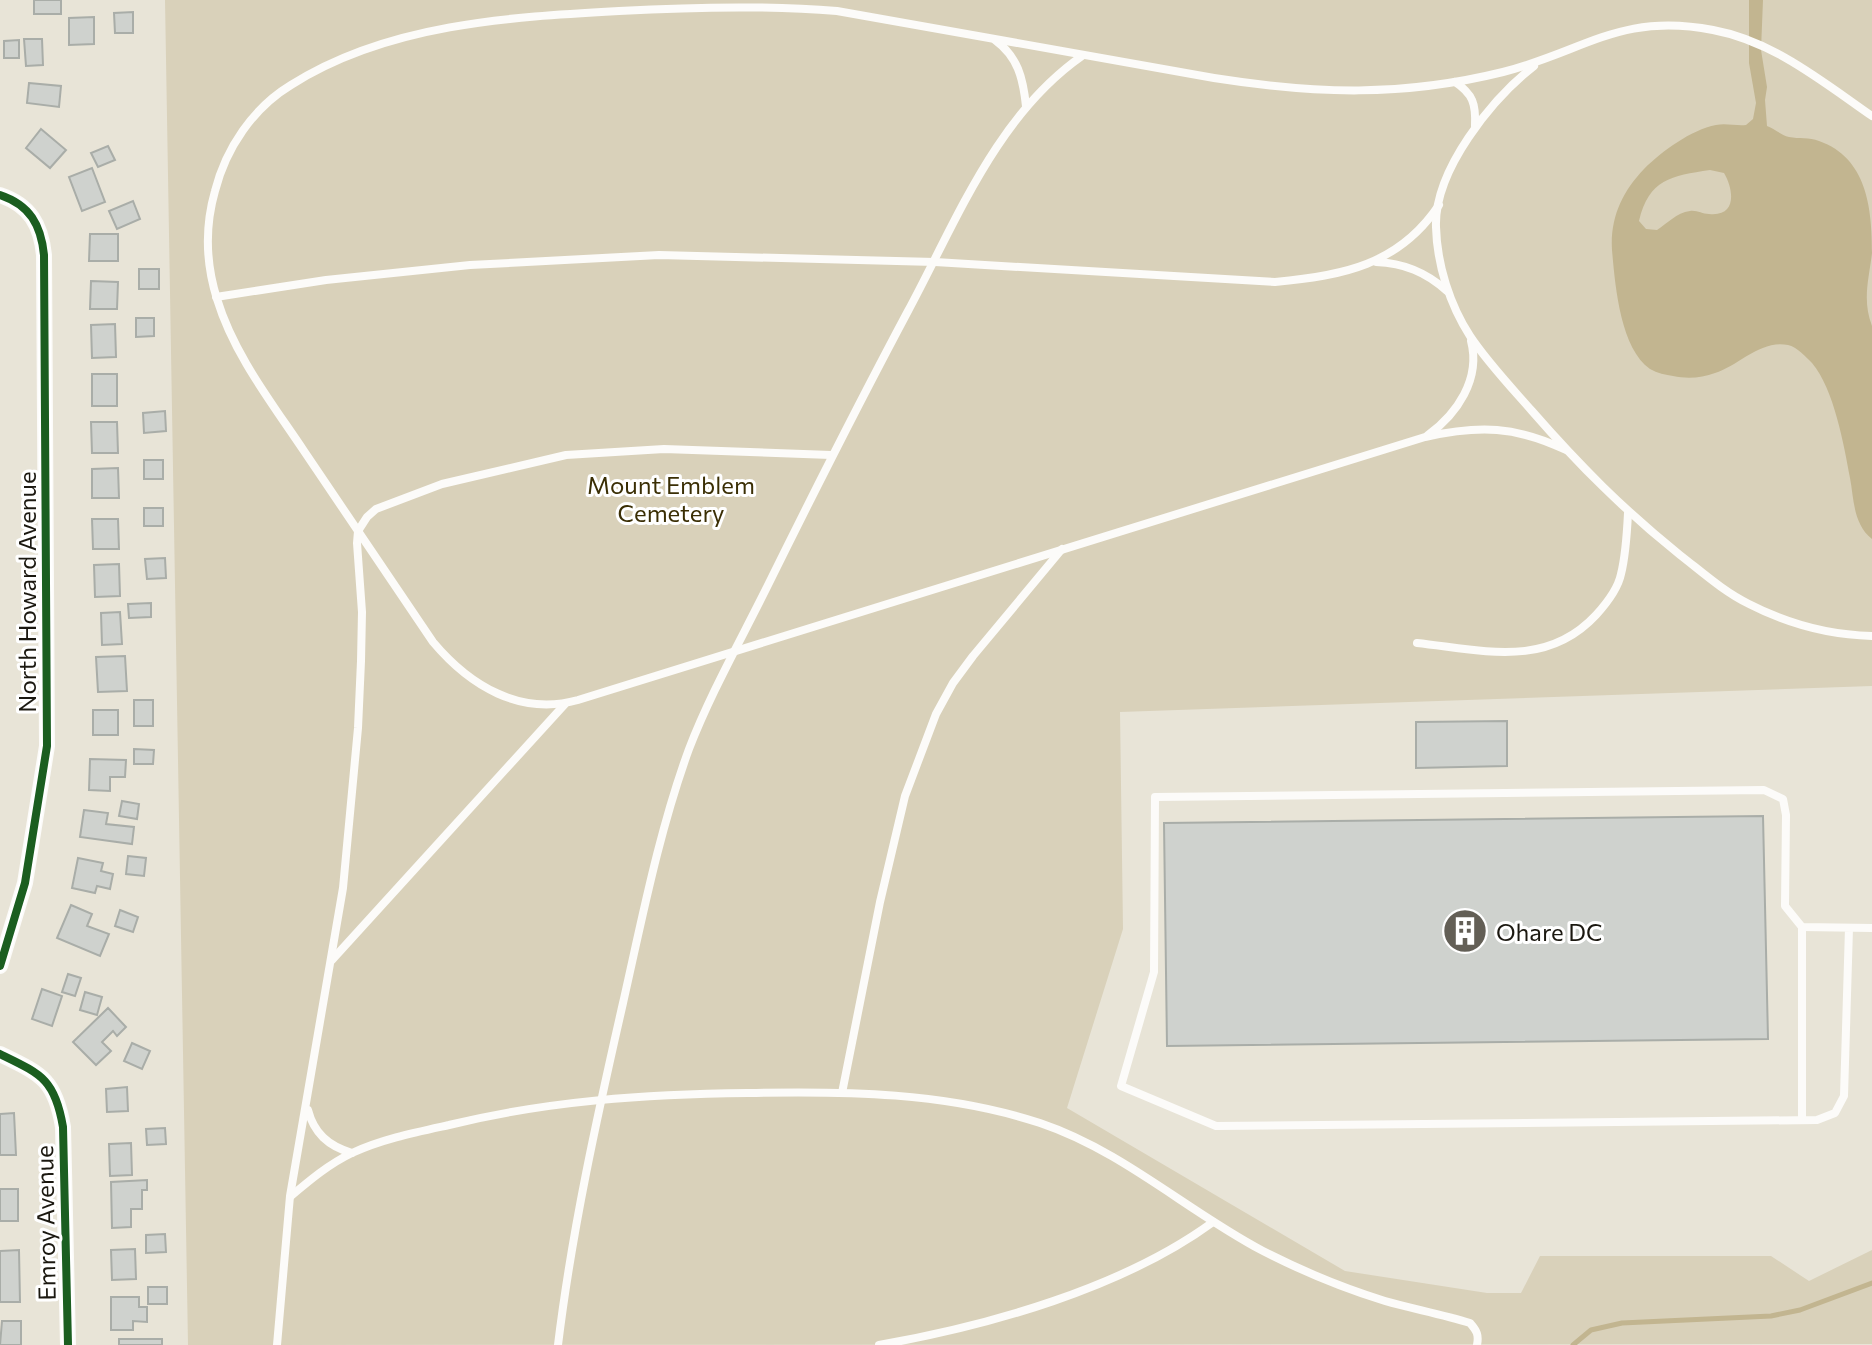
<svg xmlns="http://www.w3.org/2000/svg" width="1872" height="1345" viewBox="0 0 1872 1345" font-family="Commissioner,sans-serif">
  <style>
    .green { fill: #d9d1ba }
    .water { fill: #c2b590; fill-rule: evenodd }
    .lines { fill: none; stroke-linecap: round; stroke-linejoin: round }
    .stream { stroke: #c2b590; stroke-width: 5 }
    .building { fill: #cfd2ce; stroke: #a9ada8; stroke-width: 2 }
    .lane { stroke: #fcfbf9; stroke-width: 8 }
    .street { stroke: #fcfbf9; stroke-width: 16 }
    .cycleway-casing { stroke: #fff; stroke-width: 13 }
    .cycleway { stroke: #1b5e20; stroke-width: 8 }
    .labels { text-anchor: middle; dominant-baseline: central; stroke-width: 6; stroke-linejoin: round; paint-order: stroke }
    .park-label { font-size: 24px; fill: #3a2e04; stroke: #fff }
    .street-label { font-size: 24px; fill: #1b1810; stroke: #fff }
    .poi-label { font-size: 24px; fill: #1b1810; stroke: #fff; text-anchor: start }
  </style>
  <rect width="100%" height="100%" fill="#e8e4d7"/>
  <polygon class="green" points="165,0 1872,0 1872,686 1120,712 1123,929 1067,1108 1345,1271 1487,1293 1521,1293 1540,1256 1771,1256 1809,1281 1872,1250 1872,1344 188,1345"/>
  <path class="water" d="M1749,0H1763L1761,50L1767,87L1765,100L1767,126C1775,129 1781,135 1789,137C1799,139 1809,137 1819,141C1867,158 1872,208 1872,253C1869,279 1862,300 1872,326V539C1853,524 1854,499 1850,478C1844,445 1834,389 1812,363C1806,357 1797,347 1788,345C1761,339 1738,366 1715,373C1702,378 1687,379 1673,376C1666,375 1657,373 1650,369C1620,348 1615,284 1612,250C1610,218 1622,192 1644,169C1662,151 1691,130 1716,125C1726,123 1736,126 1746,125L1753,119L1756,103L1749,63ZM1710,170L1724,173C1734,190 1737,217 1709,214C1702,214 1697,210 1690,211C1676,213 1668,223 1657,230L1646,229L1639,221C1649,179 1671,176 1710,170Z"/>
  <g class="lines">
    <polyline class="stream" points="1573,1345 1591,1330 1622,1323 1771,1316 1800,1310 1872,1283"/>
  </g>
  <g class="building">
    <rect x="34" y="0" width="27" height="14"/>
    <polygon points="133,12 133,33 115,33 114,13"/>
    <polygon points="94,17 94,44 69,45 69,18"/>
    <polygon points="24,39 42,39 43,65 26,66"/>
    <polygon points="19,40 19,58 4,58 4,41"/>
    <polygon points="29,83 61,86 59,107 27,103"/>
    <polygon points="41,129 66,150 50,168 26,148"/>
    <polygon points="108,146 115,160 98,167 91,153"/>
    <polygon points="92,168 105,202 82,211 69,177"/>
    <polygon points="133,201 140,219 117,229 109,211"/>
    <polygon points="90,234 118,234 118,261 89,261"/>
    <rect x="139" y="269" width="20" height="20"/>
    <polygon points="91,281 118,282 117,309 90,309"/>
    <polygon points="136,318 154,318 154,336 136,337"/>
    <polygon points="115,324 116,357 92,358 91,325"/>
    <rect x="92" y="374" width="25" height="32"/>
    <polygon points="165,411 166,431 144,433 143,413"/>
    <polygon points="91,422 117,422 118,453 92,453"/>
    <rect x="144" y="460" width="19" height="19"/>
    <polygon points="118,468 119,498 92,498 92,469"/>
    <rect x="144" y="508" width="19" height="18"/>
    <polygon points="92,519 118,519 119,549 93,549"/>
    <polygon points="165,558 166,578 147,579 145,559"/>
    <polygon points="119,564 120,596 95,597 94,565"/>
    <polygon points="151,603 151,617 129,618 128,604"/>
    <polygon points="120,612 122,644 102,645 101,613"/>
    <polygon points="125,656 127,691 98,692 96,657"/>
    <rect x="134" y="700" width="19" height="26"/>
    <rect x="93" y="710" width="25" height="25"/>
    <polygon points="1507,721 1507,766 1416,768 1416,722"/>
    <polygon points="134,749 154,750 153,764 134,764"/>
    <polygon points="90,759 126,760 125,777 110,777 110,791 89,790"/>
    <polygon points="122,801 139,804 137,819 119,816"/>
    <polygon points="84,810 108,813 106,824 134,827 132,844 80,837"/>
    <polygon points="1763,816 1768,1039 1167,1046 1164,823"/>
    <polygon points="128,856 146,858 144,876 126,874"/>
    <polygon points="78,858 103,863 101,871 113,874 110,889 97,886 95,893 72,888"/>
    <polygon points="71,905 92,914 87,926 109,934 100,956 57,938"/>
    <polygon points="120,910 138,917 133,932 115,926"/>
    <polygon points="68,974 81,978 75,996 62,992"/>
    <polygon points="42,989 62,996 52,1026 32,1019"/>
    <polygon points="85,992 102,997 97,1015 80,1010"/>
    <polygon points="108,1008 126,1027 117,1036 113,1031 102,1042 111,1051 96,1065 73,1042"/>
    <polygon points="132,1043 150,1051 142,1069 124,1061"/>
    <polygon points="127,1087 128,1111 107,1112 106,1089"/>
    <polygon points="14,1113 16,1155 0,1155 0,1114"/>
    <polygon points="165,1128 166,1144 147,1145 146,1129"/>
    <polygon points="131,1143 132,1175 110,1176 109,1144"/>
    <polygon points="147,1180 147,1190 142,1190 142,1209 131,1209 131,1227 112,1228 111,1182"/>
    <rect x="0" y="1189" width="18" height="32"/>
    <polygon points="165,1234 166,1252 146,1253 146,1235"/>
    <polygon points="135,1249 136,1279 112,1280 111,1250"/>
    <polygon points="19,1250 20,1302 0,1302 0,1251"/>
    <rect x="148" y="1287" width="19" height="17"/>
    <polygon points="111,1297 139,1297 139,1307 147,1307 147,1322 133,1321 133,1330 111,1330"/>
    <polygon points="2,1321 21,1321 21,1345 0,1345"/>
    <rect x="119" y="1339" width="43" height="6"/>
  </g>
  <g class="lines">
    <g class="lane">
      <path d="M995,40C1018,57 1023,78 1026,106"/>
      <path d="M1534,66C1492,99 1434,170 1436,227C1437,265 1450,305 1470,336C1488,363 1511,387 1532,411C1580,466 1624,510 1680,555C1702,572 1724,592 1749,604C1788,624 1829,635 1872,636"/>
      <path d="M1455,82C1473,94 1476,104 1475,126"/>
      <path d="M1376,262C1404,263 1426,272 1447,291"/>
      <path d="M216,297L326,280L470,265L659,255L935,262L1275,282C1342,276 1399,265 1439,205"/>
      <path d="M1428,435C1457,414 1481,379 1471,341"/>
      <path d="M1566,450C1516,426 1479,425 1425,437L578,700C520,716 470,686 433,642C390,579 347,515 304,451C272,403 234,355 217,299C206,264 205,226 215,191C226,148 253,108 291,85C387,24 509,17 619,11C692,7 765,5 837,11L1214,78C1316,94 1402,97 1503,72C1585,51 1621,12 1713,30C1773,41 1823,82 1872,116"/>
      <path d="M1417,643C1482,650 1546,669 1596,615C1606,604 1618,589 1621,574C1626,554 1627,533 1628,513"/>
      <polyline points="1849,928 1844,1096 1835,1113 1817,1120 1216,1126 1121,1086 1154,972 1155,797 1764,790 1783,799 1786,815 1785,906 1802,927 1872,928"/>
      <polyline points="332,960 565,704"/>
      <polyline points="842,1093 880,902 905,796 936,714 953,683 973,656 1062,549"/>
      <path d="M308,1110C314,1133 328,1146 352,1153"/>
      <polyline points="1802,1120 1802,927"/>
      <path d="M291,1196C310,1180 329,1164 352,1153C382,1139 417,1132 449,1125C547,1101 646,1094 748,1093C846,1091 946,1092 1040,1123C1123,1151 1187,1211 1263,1251C1302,1271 1343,1288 1385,1301C1413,1309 1442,1314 1470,1323C1477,1331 1479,1335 1477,1345"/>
      <polyline points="277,1345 290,1196 343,888 358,728 361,661 362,612 357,543 358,531 367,517 376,509 442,484 566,455 664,449 831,455"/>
      <path d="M558,1345C572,1230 597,1117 623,1003C642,919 659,831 689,749C711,692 742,638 769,583C814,492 860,401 908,311C956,222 996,116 1082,56"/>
      <path d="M879,1345C988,1326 1123,1288 1213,1222"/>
    </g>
    <g class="street">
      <path d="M0,195C30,205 41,225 44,255L47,746L25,883L0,966"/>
      <path d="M0,1054C41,1074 55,1079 63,1127L68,1345"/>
    </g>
    <g class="cycleway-casing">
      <g id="cycleway">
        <path d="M0,195C30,205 41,225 44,255L47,746L25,883L0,966"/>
        <path d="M0,1054C41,1074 55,1079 63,1127L68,1345"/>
      </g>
    </g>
    <use href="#cycleway" class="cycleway"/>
  </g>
  <defs>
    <g id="building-disc" transform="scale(2.3)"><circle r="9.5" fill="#635f56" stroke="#fff"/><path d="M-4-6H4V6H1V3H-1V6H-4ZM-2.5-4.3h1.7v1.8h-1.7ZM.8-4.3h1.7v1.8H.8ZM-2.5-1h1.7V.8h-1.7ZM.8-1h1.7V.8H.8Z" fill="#fff"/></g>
  </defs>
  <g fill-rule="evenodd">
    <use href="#building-disc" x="1465" y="931"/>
  </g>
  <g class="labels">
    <g class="park-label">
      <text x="671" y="484">Mount Emblem<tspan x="671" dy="28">Cemetery</tspan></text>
    </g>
    <g class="street-label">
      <text transform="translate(26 592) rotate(-90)">North Howard Avenue</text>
      <text transform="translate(45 1223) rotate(-91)">Emroy Avenue</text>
    </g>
    <g class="poi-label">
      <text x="1496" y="931">Ohare DC</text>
    </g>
  </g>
</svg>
